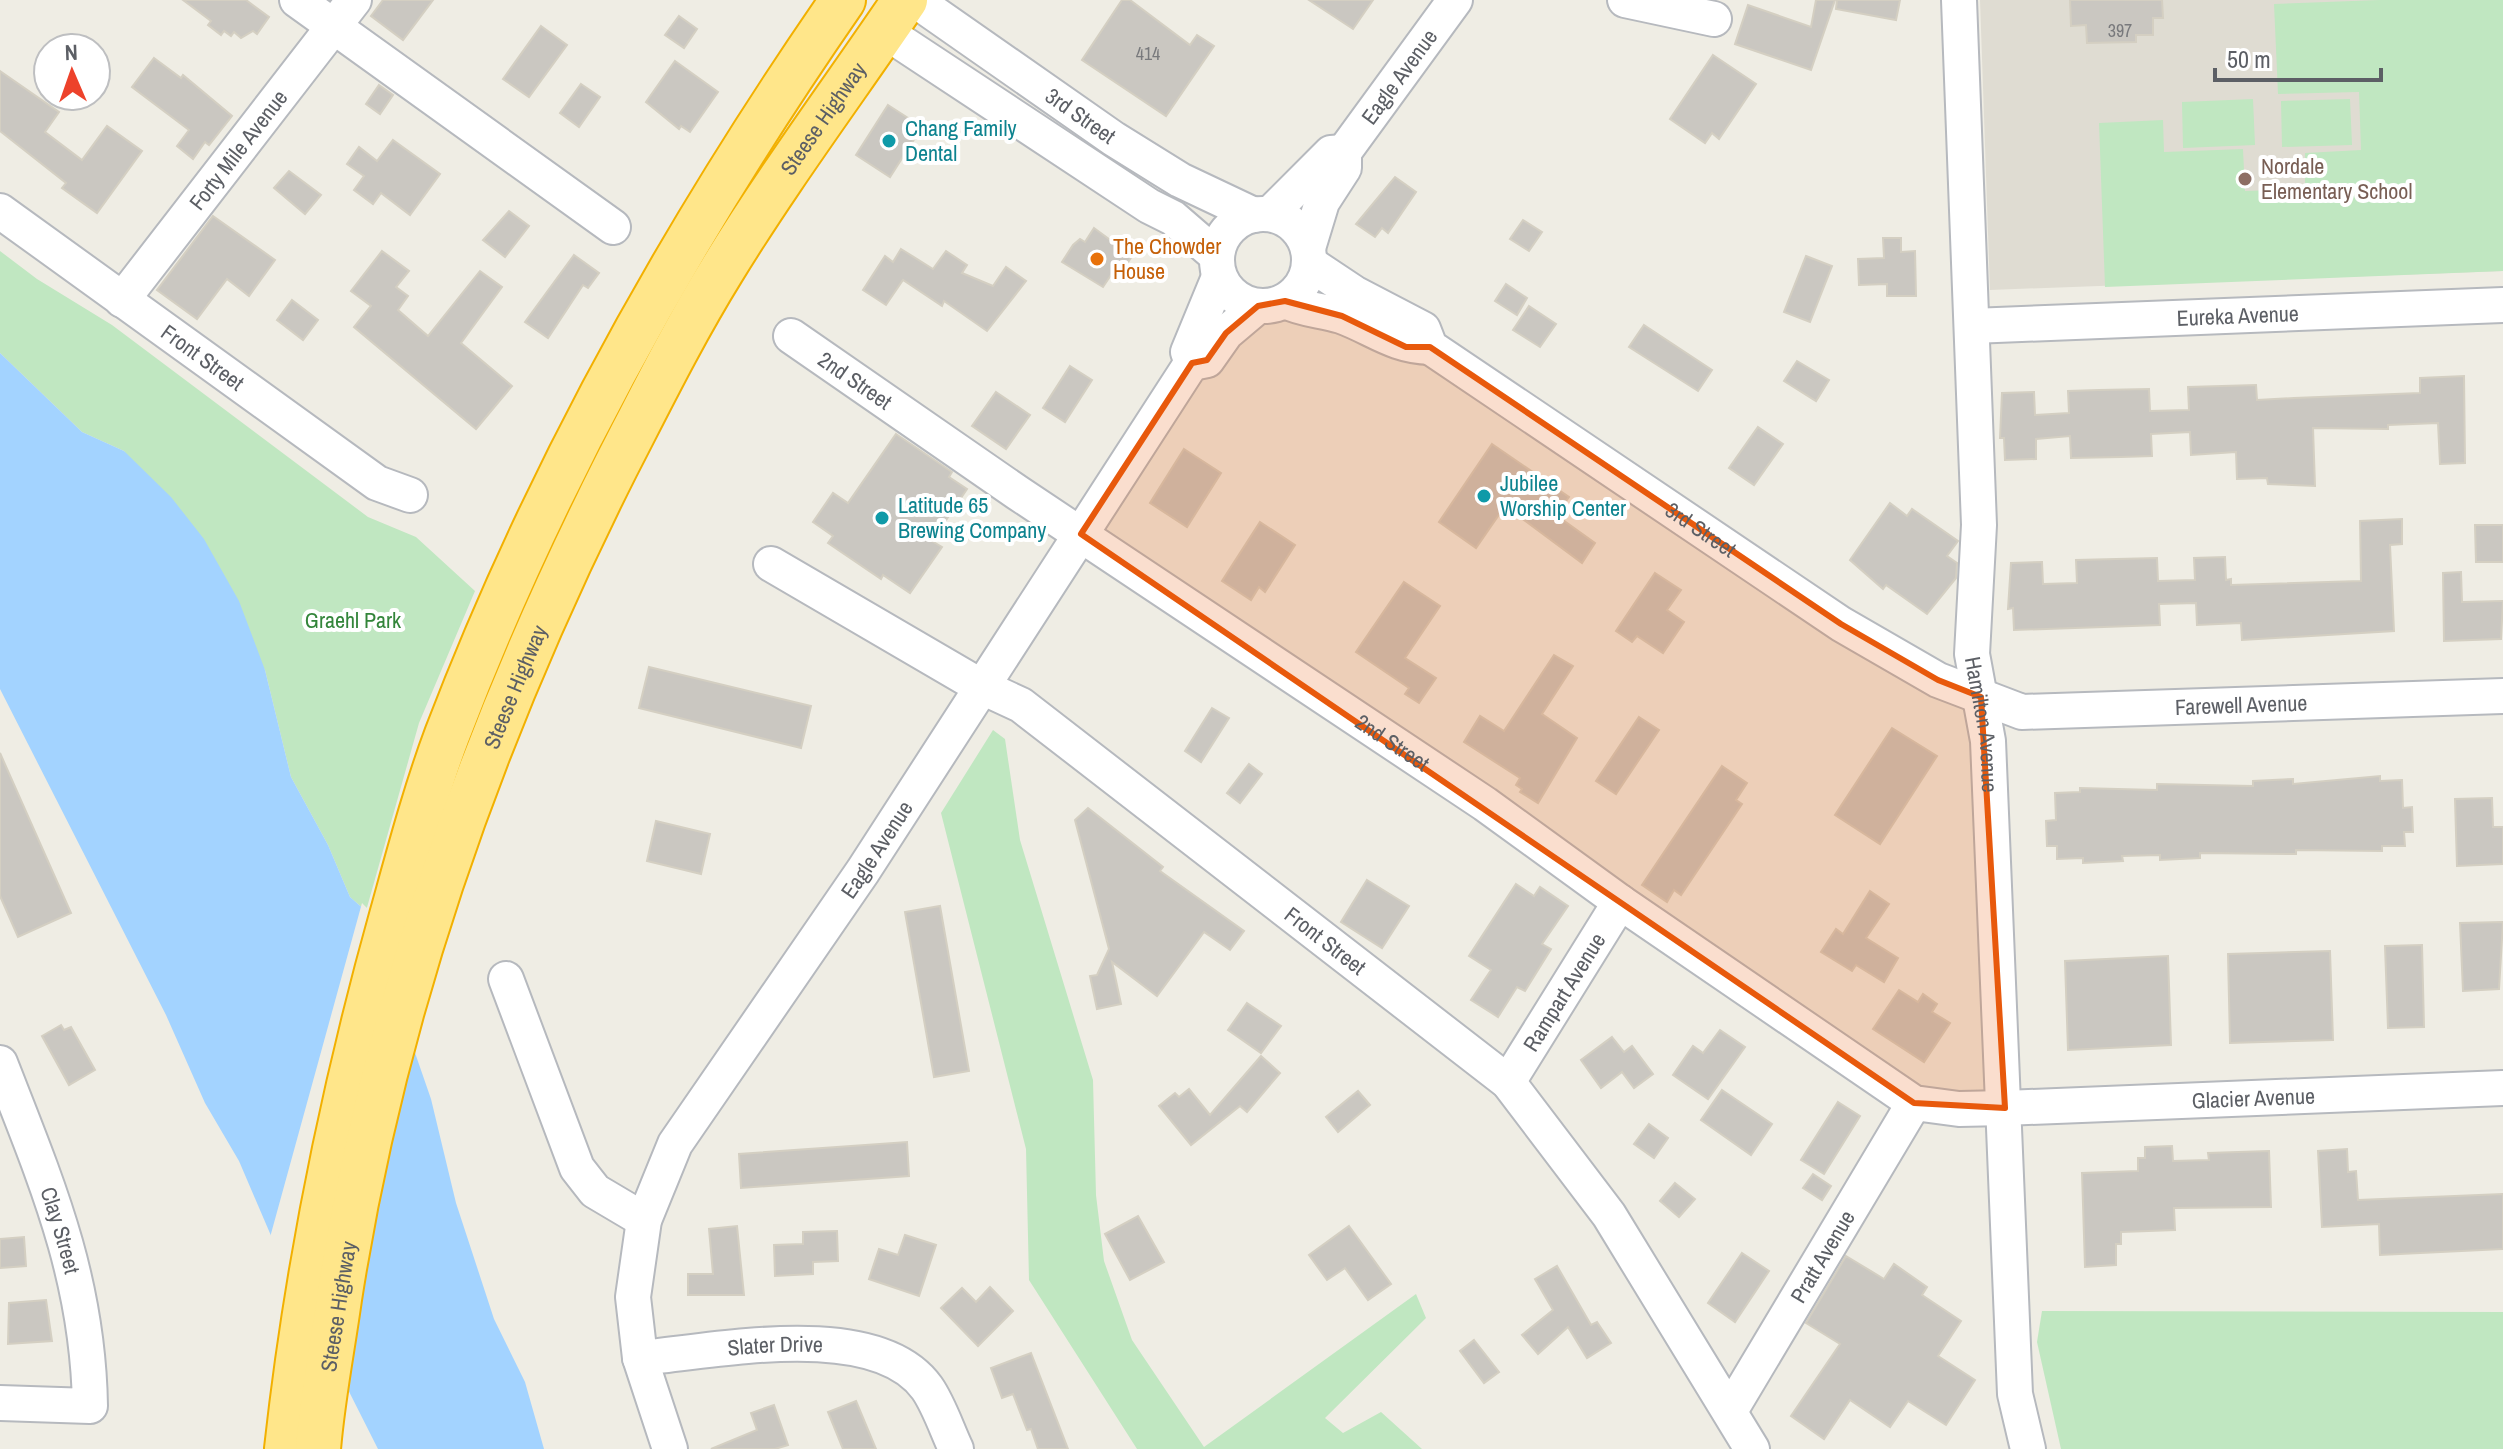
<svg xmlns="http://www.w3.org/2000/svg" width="2503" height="1449" viewBox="0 0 2503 1449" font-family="'Archivo Narrow',sans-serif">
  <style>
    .education { fill: #dfdcd2 }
    .green { fill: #c0e7c1 }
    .water { fill: #a3d3ff }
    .pier { fill: #efede4 }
    .building { fill: #cac7c1; stroke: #d4cfc2; stroke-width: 2 }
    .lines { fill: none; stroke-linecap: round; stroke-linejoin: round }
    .minor-casing { stroke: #b6b9be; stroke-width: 38 }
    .highway-casing { stroke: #f2b000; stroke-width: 48 }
    .minor { stroke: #fff; stroke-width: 34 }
    .highway { stroke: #ffe68a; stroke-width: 44 }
    .marked { fill: #e8590c; fill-opacity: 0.2; stroke: #e8590c; stroke-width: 6; stroke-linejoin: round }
    .culture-dot { fill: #0f9aa8; stroke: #fff; stroke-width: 3 }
    .education-dot { fill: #8d6e63; stroke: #fff; stroke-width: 3 }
    .food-dot { fill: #e8710a; stroke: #fff; stroke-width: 3 }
    .labels { text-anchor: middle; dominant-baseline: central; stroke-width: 8; stroke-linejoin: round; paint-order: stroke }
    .number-label { font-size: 18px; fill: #78797c }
    .street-label { font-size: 22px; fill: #5c5f65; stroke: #fff }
    .culture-label { font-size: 22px; fill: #0d838f; stroke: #fff; text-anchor: start }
    .education-label { font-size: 22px; fill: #785e54; stroke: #fff; text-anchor: start }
    .food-label { font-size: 22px; fill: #c56008; stroke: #fff; text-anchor: start }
    .park-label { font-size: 22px; fill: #33853a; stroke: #fff }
  </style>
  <rect width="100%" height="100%" fill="#efede4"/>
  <polygon class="education" points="1980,0 2503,0 2503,271 1990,290"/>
  <g class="green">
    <polygon points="2379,0 2503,0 2503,271 2105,287 2099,123 2163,120 2164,152 2243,149 2245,191 2305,189 2305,153 2361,150 2359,92 2278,94 2274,4"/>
    <polygon points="2253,99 2255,145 2183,148 2182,102"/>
    <polygon points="2350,99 2352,145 2282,147 2281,101"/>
    <polygon points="0,251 37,279 112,325 368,517 416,537 475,591 419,723 366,911 350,897 328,845 291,777 265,670 124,451 82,432 0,353"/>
    <polygon points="993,730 1005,739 1020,840 1093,1080 1096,1195 1104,1261 1132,1340 1204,1447 1416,1294 1426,1318 1325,1418 1343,1433 1381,1412 1422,1449 1137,1449 1029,1280 1026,1149 941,813"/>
    <polygon points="2042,1311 2503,1312 2503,1449 2061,1449 2037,1342"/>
  </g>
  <polygon class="water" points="0,353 82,432 124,451 171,497 204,539 239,601 265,670 291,777 328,845 350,897 366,911 431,1099 456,1203 494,1319 525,1382 544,1449 378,1449 275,1245 239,1161 205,1103 166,1015 0,689"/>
  <polygon class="pier" points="362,903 369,910 414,1040 387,1148 345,1391 269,1241"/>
  <g class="building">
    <polygon points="183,0 246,0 269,17 257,34 253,31 241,38 234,32 231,36 224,31 221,35 208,25 211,21"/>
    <polygon points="383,0 433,0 403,40 371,16"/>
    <polygon points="1122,0 1130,0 1190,45 1197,35 1214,46 1166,116 1082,60"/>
    <polygon points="1309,0 1373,0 1353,29"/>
    <polygon points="1816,0 1835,0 1811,70 1735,44 1748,5 1811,27"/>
    <polygon points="1837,0 1900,0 1896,20 1836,9"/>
    <polygon points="2070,0 2162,0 2163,18 2153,18 2153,35 2136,35 2136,42 2087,43 2086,25 2071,26"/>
    <polygon points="679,16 697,29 684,48 665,35"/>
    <polygon points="541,26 567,45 529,97 503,79"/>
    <polygon points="1713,55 1756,84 1719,139 1712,133 1705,143 1670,119"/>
    <polygon points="154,58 181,78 183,75 232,116 209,145 205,142 193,159 177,146 189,130 132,87"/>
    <polygon points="675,61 718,92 690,132 681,126 679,129 646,102"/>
    <polygon points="0,71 59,112 45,132 82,160 107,126 142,151 97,213 62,188 66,183 0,131"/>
    <polygon points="581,84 600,97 579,127 560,113"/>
    <polygon points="379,85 393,95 380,114 366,104"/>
    <polygon points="888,105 922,127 890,177 856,155"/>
    <polygon points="393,140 440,174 410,215 381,193 373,204 354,190 364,176 347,164 359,147 377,161"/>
    <polygon points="289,171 321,195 305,214 274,188"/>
    <polygon points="1395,177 1416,192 1388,233 1382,228 1375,237 1356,224"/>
    <polygon points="509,211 529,226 505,257 483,240"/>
    <polygon points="213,216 275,260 249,296 227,279 197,319 157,290"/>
    <polygon points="1523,220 1542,232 1529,251 1510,239"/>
    <polygon points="1094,228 1132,256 1120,275 1113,272 1103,287 1062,262 1073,245 1080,239 1085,242"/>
    <polygon points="1883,238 1901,238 1901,252 1915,251 1916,296 1887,296 1887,284 1859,285 1858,259 1884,258"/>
    <polygon points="901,249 933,269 946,251 967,265 962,273 993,286 1006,267 1026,281 987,331 944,301 942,306 903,280 886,305 863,290 885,256 893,262"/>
    <polygon points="382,251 409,271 396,287 408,296 398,310 428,336 480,271 502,287 461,343 512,386 476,429 354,327 371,306 351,291"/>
    <polygon points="574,255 599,273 588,288 583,285 548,338 525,322"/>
    <polygon points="1806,256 1832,266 1810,322 1784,312"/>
    <polygon points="1506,284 1527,298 1517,315 1495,301"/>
    <polygon points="292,300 318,320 303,340 277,320"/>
    <polygon points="1529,306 1556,324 1540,347 1513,330"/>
    <polygon points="1644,325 1712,370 1698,391 1629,347"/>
    <polygon points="1797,361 1829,380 1816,401 1784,381"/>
    <polygon points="1070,366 1092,380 1065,422 1043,408"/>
    <polygon points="2464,376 2465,463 2440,464 2438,423 2388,425 2388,429 2313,428 2315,486 2268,484 2267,478 2237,479 2236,452 2191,455 2190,432 2151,434 2152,456 2121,457 2071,458 2070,436 2036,439 2036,459 2005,460 2004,438 2000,438 2002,393 2034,392 2035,415 2069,413 2068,391 2099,390 2149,389 2150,411 2189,410 2188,387 2256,385 2257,400 2294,398 2420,393 2420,378"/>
    <polygon points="996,392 1030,415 1006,449 972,426"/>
    <polygon points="1758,427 1783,444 1754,485 1729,468"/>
    <polygon points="896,434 952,472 949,477 967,489 932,541 942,547 910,593 883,575 881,579 828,543 833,536 813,522 833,493 848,503"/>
    <polygon points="1492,444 1569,497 1556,515 1595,543 1582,563 1505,506 1476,548 1439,522"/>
    <polygon points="1184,449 1221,473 1187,527 1150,503"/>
    <polygon points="1890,503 1907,516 1912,509 1958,541 1947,556 1957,563 1956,578 1927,614 1886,585 1883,589 1850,560"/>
    <polygon points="2402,519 2402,544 2390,545 2394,631 2242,640 2241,623 2197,625 2196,603 2159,604 2160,625 2014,630 2013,608 2008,609 2011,563 2042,562 2043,584 2077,583 2076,560 2157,558 2158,581 2195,580 2194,558 2225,557 2226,580 2231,579 2231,585 2361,581 2360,521"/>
    <polygon points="1260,522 1295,545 1265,592 1259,587 1251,600 1222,581"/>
    <polygon points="2475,525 2503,525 2503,562 2476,562"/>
    <polygon points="2461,572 2462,602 2503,601 2501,639 2444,641 2443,573"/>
    <polygon points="1655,573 1681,590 1667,610 1684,622 1663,653 1637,636 1632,642 1616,631"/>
    <polygon points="1404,582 1440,606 1405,658 1436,678 1419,703 1405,694 1409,688 1356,652"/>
    <polygon points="1554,655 1573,666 1542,714 1577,738 1538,803 1520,792 1522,789 1516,785 1520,778 1464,742 1480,716 1504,731"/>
    <polygon points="649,667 811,706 801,748 639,708"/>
    <polygon points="1212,708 1229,718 1201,762 1185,751"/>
    <polygon points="1639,717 1659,730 1616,794 1596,781"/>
    <polygon points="1892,728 1937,756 1880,844 1835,815"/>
    <polygon points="0,753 71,913 18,937 0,896"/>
    <polygon points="1249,764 1262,774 1240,803 1227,793"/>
    <polygon points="1722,766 1747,783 1736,800 1742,804 1681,895 1674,890 1667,902 1642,885"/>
    <polygon points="2380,776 2380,781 2402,780 2403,808 2412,807 2413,832 2404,832 2405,846 2382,846 2382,851 2296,850 2296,854 2200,853 2200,858 2160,860 2160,855 2122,856 2123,861 2083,863 2083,858 2057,859 2057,846 2047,846 2046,821 2056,820 2055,793 2080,792 2080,788 2157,790 2157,784 2253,786 2253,781 2293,779 2293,784"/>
    <polygon points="2492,798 2493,827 2503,827 2503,864 2457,866 2455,799"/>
    <polygon points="1088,808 1163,867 1160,871 1244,931 1230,950 1204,932 1157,996 1112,962 1121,1004 1097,1009 1090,976 1097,975 1109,949 1075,820"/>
    <polygon points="656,821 710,834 701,874 647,861"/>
    <polygon points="1367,880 1409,906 1382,948 1341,922"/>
    <polygon points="1516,884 1534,896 1540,887 1568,906 1542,944 1551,949 1525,991 1517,987 1498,1017 1471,1000 1491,970 1469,956"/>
    <polygon points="1870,891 1889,904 1866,938 1898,958 1884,982 1856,965 1852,971 1821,952 1836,929 1843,934"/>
    <polygon points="940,906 969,1071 934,1077 905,912"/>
    <polygon points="2503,922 2499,989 2463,991 2460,923"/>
    <polygon points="2422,945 2424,1027 2388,1028 2385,946"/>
    <polygon points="2330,951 2333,1040 2230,1043 2228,954"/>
    <polygon points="2168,956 2171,1045 2068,1050 2065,961"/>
    <polygon points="1899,990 1918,1002 1923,994 1937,1004 1932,1012 1950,1023 1924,1062 1873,1029"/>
    <polygon points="1247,1003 1281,1026 1261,1053 1228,1030"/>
    <polygon points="61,1025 64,1030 71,1027 95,1070 69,1085 42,1036"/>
    <polygon points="1720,1030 1745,1047 1708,1099 1673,1075 1693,1046 1703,1053"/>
    <polygon points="1612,1037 1624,1052 1632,1046 1653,1074 1634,1088 1622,1072 1601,1088 1581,1060"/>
    <polygon points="1261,1056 1280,1073 1247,1112 1240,1106 1191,1145 1159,1106 1175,1093 1179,1097 1189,1089 1210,1115"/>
    <polygon points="1722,1090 1772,1124 1751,1155 1701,1120"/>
    <polygon points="1358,1091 1370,1105 1338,1132 1326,1117"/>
    <polygon points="1838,1102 1860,1116 1824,1174 1801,1160"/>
    <polygon points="1649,1124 1668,1138 1654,1158 1634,1144"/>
    <polygon points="907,1142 909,1176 741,1188 739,1154"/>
    <polygon points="2172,1146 2173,1161 2209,1160 2208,1153 2269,1151 2271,1207 2174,1208 2175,1230 2121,1232 2121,1244 2116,1244 2116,1265 2085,1267 2082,1173 2138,1171 2138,1158 2145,1158 2145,1147"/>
    <polygon points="2347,1149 2348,1172 2356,1171 2358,1200 2503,1194 2503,1249 2380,1255 2379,1224 2322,1227 2318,1151"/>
    <polygon points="1813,1174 1831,1186 1822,1200 1803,1188"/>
    <polygon points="1675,1183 1695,1199 1679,1217 1660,1201"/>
    <polygon points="1138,1216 1164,1262 1130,1280 1105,1234"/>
    <polygon points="737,1226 744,1295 688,1295 688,1274 713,1274 709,1229"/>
    <polygon points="1349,1226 1391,1284 1368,1300 1345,1268 1327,1280 1309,1255"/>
    <polygon points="837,1231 838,1261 813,1262 813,1274 775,1276 774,1245 803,1244 803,1232"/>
    <polygon points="905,1235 936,1245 919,1296 869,1279 879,1249 898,1255"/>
    <polygon points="24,1237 26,1266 0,1268 0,1239"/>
    <polygon points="1742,1253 1769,1271 1735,1322 1708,1303"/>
    <polygon points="1846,1256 1884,1279 1894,1264 1927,1287 1922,1295 1961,1321 1938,1356 1975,1380 1946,1425 1908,1401 1890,1427 1850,1400 1824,1439 1791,1416 1840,1344 1806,1323"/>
    <polygon points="1557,1266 1591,1325 1597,1322 1611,1343 1587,1358 1568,1327 1538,1354 1522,1335 1553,1310 1535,1279"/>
    <polygon points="990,1287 1013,1311 978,1346 941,1308 962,1288 976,1302"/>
    <polygon points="46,1300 52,1341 8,1344 9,1303"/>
    <polygon points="1474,1340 1499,1372 1484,1383 1460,1351"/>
    <polygon points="1031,1353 1068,1449 1038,1449 1031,1429 1027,1430 1013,1394 1002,1398 991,1368"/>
    <polygon points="856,1401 876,1449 843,1449 828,1412"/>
    <polygon points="774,1405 788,1445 775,1449 711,1449 757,1430 751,1413"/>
  </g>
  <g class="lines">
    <g class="minor-casing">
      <g id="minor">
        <polyline points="297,0 613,227"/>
        <path id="s1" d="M915,0L1114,139L1180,180L1254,215"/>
        <polyline points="1625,0 1714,19"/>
        <path id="s2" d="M1959,0L1979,525L1972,654L1988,741L2015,1394L2028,1449"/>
        <polyline points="884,31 1149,206 1173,218 1217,256"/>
        <path id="s3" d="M0,211L377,483L410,495"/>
        <circle cx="1263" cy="260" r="46"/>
        <polyline points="1270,214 1331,153 1344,152"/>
        <path id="s4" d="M1308,248L1322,202L1344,168V152L1455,0"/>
        <path id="s5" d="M1309,263L1354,293L1423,329L1430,347L1841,624L1938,680L2022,712L2503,696"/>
        <path id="s6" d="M122,300L354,0"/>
        <path d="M1285,301C1303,310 1322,310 1341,316C1374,328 1393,346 1430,347"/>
        <path id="s7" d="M1972,326L2503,305"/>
        <path id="s8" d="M791,336L1018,493L1485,804L1620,902L1914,1103L1959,1109L2005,1108L2503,1088"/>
        <polyline points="1192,363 1188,352 1219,277"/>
        <path id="s9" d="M771,564L980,686L1021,705L1508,1082L1609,1215L1752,1449"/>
        <polyline points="506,979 577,1168 595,1191 644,1220"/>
        <path id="s10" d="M0,1063C46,1181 88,1277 90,1406L0,1403"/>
        <path id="s11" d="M1508,1082L1620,902"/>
        <path id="s12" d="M640,1358C716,1351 876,1317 927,1388C939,1405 947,1430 956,1449"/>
        <path id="s13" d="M1730,1411L1914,1103"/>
        <path id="s14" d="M670,1449L640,1358L633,1297L644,1220L675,1144L863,871L1187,370L1192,363L1207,360L1226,333L1258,306"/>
      </g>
    </g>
    <g class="highway-casing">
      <g id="highway">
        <path d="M287,1449C307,1268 343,1091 392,916C409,855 425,794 447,735C546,475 685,228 843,0"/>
        <path id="s15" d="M318,1449C322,1399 332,1349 339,1299C384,1008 484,728 616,466C650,400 683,333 722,270C779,177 844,90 905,0"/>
      </g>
    </g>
    <use href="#minor" class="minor"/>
    <use href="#highway" class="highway"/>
  </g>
  <path class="marked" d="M1285,301L1342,316L1406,347H1430L1841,624L1938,680L1981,697L2005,1108L1914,1103L1081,534L1192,363L1207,360L1226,333L1258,306Z"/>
  <g class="culture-dot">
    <circle cx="889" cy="141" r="8"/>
    <circle cx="1484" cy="496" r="8"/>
    <circle cx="882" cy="518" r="8"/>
  </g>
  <circle class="education-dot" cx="2245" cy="179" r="8"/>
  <circle class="food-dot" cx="1097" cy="259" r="8"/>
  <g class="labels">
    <g class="number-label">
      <text x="2120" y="30">397</text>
      <text x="1148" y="53">414</text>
    </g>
    <g class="street-label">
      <text stroke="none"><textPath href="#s4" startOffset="198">Eagle Avenue</textPath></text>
      <text stroke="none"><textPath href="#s1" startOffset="202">3rd Street</textPath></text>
      <text stroke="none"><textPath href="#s15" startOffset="1438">Steese Highway</textPath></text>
      <text stroke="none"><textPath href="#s6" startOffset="190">Forty Mile Avenue</textPath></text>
      <text stroke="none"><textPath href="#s7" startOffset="266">Eureka Avenue</textPath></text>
      <text stroke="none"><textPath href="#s3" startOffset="250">Front Street</textPath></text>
      <text stroke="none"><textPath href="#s8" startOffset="78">2nd Street</textPath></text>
      <text stroke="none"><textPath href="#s5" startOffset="478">3rd Street</textPath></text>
      <text stroke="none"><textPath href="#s15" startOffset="790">Steese Highway</textPath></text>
      <text stroke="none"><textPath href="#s5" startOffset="1068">Farewell Avenue</textPath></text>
      <text stroke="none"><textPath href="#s2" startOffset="726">Hamilton Avenue</textPath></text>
      <text stroke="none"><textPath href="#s8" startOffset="726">2nd Street</textPath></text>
      <text stroke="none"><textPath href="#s14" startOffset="674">Eagle Avenue</textPath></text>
      <text stroke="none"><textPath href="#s9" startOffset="672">Front Street</textPath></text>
      <text stroke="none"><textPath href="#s11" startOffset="106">Rampart Avenue</textPath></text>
      <text stroke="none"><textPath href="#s8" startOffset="1700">Glacier Avenue</textPath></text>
      <text stroke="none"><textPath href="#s10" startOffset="178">Clay Street</textPath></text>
      <text stroke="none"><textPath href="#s13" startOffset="180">Pratt Avenue</textPath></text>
      <text stroke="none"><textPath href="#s15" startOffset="144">Steese Highway</textPath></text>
      <text stroke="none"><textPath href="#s12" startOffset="136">Slater Drive</textPath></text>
    </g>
    <g class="culture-label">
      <text x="905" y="128">Chang Family<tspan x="905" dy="25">Dental</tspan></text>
      <text x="1500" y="483">Jubilee<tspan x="1500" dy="25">Worship Center</tspan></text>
      <text x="898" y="505">Latitude 65<tspan x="898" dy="25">Brewing Company</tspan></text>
    </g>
    <g class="education-label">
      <text x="2261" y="166">Nordale<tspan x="2261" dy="25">Elementary School</tspan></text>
    </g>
    <g class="food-label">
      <text x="1113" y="246">The Chowder<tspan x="1113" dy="25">House</tspan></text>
    </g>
    <g class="park-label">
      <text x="353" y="620">Graehl Park</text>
    </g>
  </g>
  <g transform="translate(72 72) rotate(358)"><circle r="38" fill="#ffffff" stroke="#bebfc1" stroke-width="2"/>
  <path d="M0-6L14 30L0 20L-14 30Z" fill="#ed422b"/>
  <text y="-12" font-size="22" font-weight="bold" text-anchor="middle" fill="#5c5f65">N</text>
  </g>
  <path d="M2215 68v12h166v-12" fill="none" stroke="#5c5f65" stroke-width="4"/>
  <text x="2227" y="68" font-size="24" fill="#5c5f65" stroke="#ffffff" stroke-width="6" paint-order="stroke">50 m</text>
</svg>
